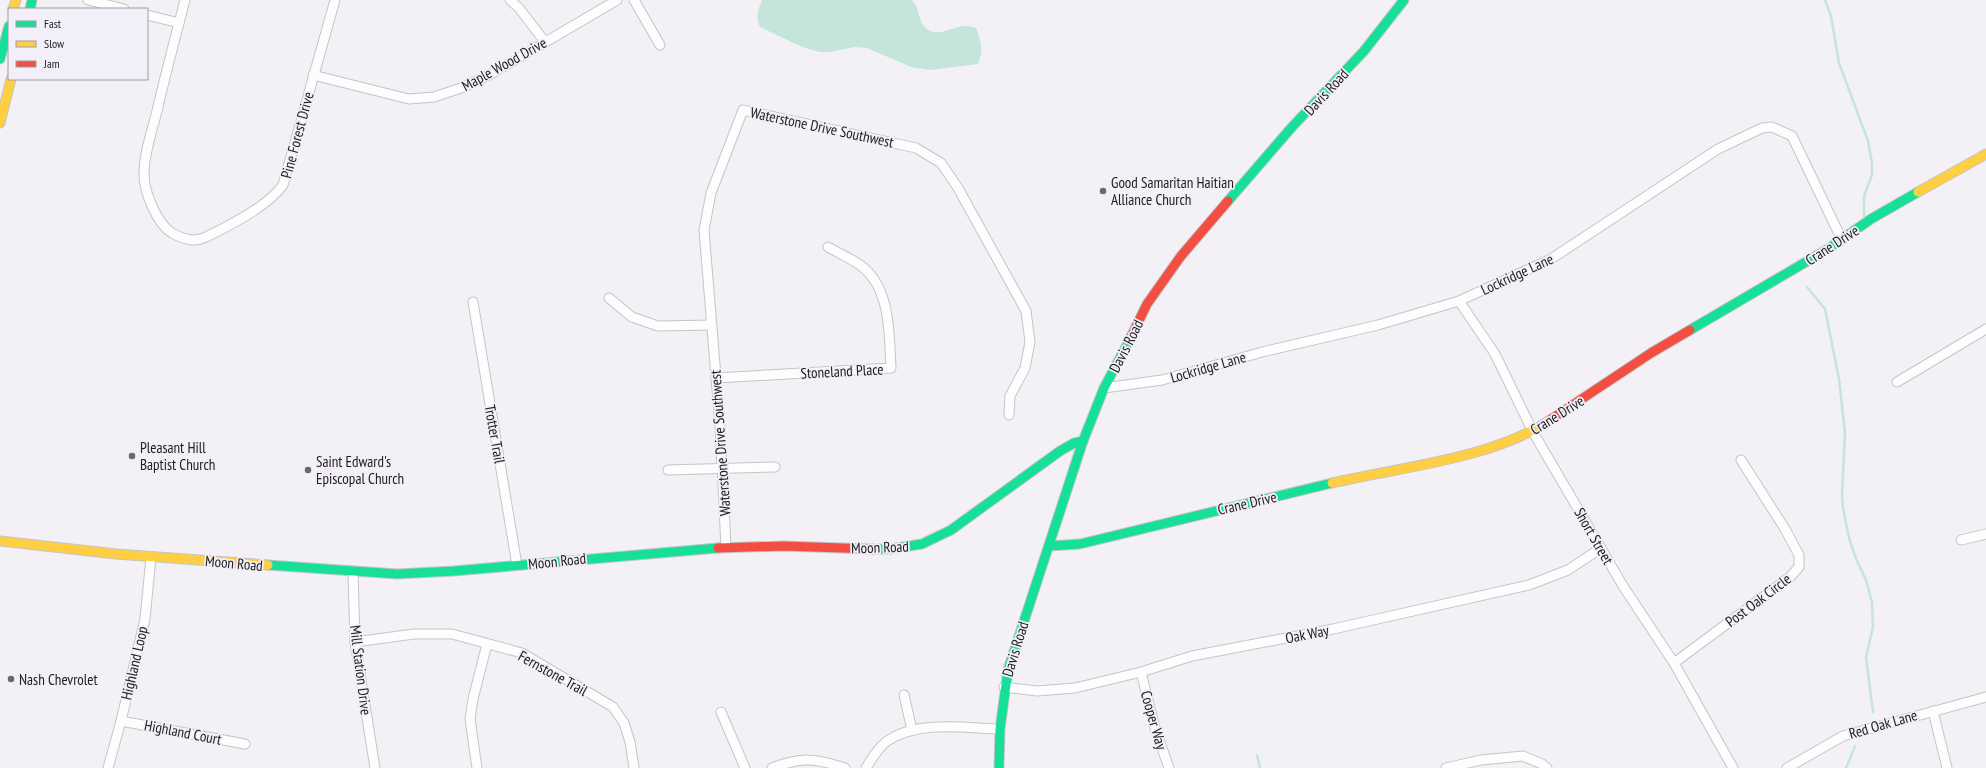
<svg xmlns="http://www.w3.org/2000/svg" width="1986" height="768" viewBox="0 0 1986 768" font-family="'PT Sans Narrow',sans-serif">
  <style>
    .green { fill: #eee4fb }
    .water { fill: #c5e5db }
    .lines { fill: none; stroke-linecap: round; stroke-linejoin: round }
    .stream { stroke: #c5e5db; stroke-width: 2.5 }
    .street-casing { stroke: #c5c4c8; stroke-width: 11 }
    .fast-casing { stroke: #c5c4c8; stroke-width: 11 }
    .slow-casing { stroke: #c5c4c8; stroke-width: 11 }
    .jam-casing { stroke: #c5c4c8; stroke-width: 11 }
    .street { stroke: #fdfdfe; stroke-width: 9 }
    .fast { stroke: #16e098; stroke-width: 9 }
    .slow { stroke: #ffcf43; stroke-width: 9 }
    .jam { stroke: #f24e42; stroke-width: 9 }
    .poi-dot { fill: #6a696d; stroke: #f3eff8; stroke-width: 1.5 }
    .labels { text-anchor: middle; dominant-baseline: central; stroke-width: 3.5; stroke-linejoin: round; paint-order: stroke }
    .street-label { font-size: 15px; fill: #212023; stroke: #f3eff8 }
    .poi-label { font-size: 15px; fill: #212023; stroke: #f3eff8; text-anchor: start }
  </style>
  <rect width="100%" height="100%" fill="#f3f1f6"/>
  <polygon class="green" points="323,462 332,462 333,476 324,477"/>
  <path class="water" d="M762,0H911C920,5 917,19 925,27C937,40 953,25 967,26C969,26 973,27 976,28C981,41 984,50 978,64L930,70L911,67L867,48L855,47L830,52H820L802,47L760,27C755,17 758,10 762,0Z"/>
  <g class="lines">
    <g class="stream">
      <polyline points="1825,0 1831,16 1839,63 1868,141 1872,163 1872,175 1864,196 1864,216"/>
      <polyline points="1807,287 1825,309 1839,379 1845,433 1842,494 1843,508 1849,538 1856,559 1866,580 1872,602 1873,627 1866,657 1873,712"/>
      <polyline points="1257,755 1260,768"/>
      <polyline points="1846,768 1855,746"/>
    </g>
    <g class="street-casing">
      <g id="street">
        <polyline points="88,0 124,9"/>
        <path d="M185,0C175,38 165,76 156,115C151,134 144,154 144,174C144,192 157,224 172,233C183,239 194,243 206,237C229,226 269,205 283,185L335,0"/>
        <polyline points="510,0 519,8 545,42"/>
        <polyline points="634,0 660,45"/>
        <polyline points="147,15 179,23"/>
        <polyline points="313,75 409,99 434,97 464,87 491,74 617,0"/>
        <polyline points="609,298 632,317 658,326 712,325"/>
        <polyline points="1459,301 1495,354 1533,432 1623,586 1674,663 1733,768"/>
        <polyline points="473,302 517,565"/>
        <path d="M716,378L891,368C889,334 891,287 860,265C850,258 838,253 828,247"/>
        <polyline points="1897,382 1986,329"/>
        <polyline points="1104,388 1162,380 1266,351 1378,325 1459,301 1551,259 1718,149 1762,128 1772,127 1792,136 1841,238"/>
        <polyline points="668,470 775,467"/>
        <polyline points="1961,540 1986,534"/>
        <polyline points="726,547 720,426 704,230 711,193 743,110 916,148 941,163 958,188 1026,311 1030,342 1025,368 1010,396 1009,415"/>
        <polyline points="353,572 355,642 375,768"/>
        <polyline points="355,642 414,634 452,634 522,653 613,707 624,723 630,742 634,768"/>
        <polyline points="1674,663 1790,577 1799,567 1799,555 1785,529 1741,460"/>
        <polyline points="1141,672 1155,728 1169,768"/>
        <polyline points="1004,687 1037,691 1075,688 1141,672 1192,656 1333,629 1529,585 1568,570 1601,548"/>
        <polyline points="904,695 912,730"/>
        <polyline points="1933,711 1947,768"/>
        <polyline points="721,712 745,768"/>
        <polyline points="121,721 245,744"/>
        <polyline points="108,768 121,721 145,619 151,557"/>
        <polyline points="477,768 470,719 473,699 487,644"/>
        <path d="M772,768C801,757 815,758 845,768"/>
        <path d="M866,768C872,758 878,748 887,741C919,720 964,728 1000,729"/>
        <polyline points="1446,768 1481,760 1523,756 1542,764 1547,768"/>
        <polyline points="1787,768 1843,736 1986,697"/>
      </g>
    </g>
    <g class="fast-casing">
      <g id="fast">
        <polyline points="30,9 32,0"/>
        <polyline points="0,59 9,26"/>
        <polyline points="1228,201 1292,127 1364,51 1404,0"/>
        <polyline points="1690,330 1828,249 1871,219 1918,192"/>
        <polyline points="1049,546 1080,544 1332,483"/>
        <polyline points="873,549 890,549 922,544 951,530 1060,451 1074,443 1083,441"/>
        <polyline points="268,565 397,574 454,571 718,548"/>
        <polyline points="999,768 1000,729 1008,670 1083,441 1104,388 1129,341"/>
      </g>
    </g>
    <g class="slow-casing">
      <g id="slow">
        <polyline points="13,9 16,0"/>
        <polyline points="0,123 11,79"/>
        <polyline points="1918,192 1986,154"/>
        <path d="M1332,483C1400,467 1492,459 1550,420"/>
        <polyline points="0,541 116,554 268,565"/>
      </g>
    </g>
    <g class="jam-casing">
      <g id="jam">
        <polyline points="1129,341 1147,304 1181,256 1228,201"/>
        <polyline points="1550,420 1651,353 1690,330"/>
        <polyline points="718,548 783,546 873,549"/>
      </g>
    </g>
    <use href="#street" class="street"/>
    <use href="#fast" class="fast"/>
    <use href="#slow" class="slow"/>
    <use href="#jam" class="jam"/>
  </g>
  <g class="poi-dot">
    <circle cx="1103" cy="191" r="4"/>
    <circle cx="132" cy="456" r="4"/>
    <circle cx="308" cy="470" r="4"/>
    <circle cx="11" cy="679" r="4"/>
  </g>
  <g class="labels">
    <g class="street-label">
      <text transform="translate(504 64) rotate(-29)">Maple Wood Drive</text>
      <text transform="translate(1326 92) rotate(-47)">Davis Road</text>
      <text transform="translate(822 127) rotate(12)">Waterstone Drive Southwest</text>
      <text transform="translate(297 135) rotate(-75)">Pine Forest Drive</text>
      <text transform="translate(1832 245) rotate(-33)">Crane Drive</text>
      <text transform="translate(1517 274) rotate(-25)">Lockridge Lane</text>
      <text transform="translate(1126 346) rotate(-63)">Davis Road</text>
      <text transform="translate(1208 367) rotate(-16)">Lockridge Lane</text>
      <text transform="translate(842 371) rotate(-3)">Stoneland Place</text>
      <text transform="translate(1557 415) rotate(-32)">Crane Drive</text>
      <text transform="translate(495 434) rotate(80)">Trotter Trail</text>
      <text transform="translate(720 443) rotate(-94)">Waterstone Drive Southwest</text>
      <text transform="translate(1247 503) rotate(-13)">Crane Drive</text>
      <text transform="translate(1594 536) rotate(60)">Short Street</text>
      <text transform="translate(880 547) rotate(-2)">Moon Road</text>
      <text transform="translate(557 561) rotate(-6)">Moon Road</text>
      <text transform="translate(234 563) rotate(5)">Moon Road</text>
      <text transform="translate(1758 600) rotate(-37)">Post Oak Circle</text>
      <text transform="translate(1307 634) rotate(-11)">Oak Way</text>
      <text transform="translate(1015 649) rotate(-73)">Davis Road</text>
      <text transform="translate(134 663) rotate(-77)">Highland Loop</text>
      <text transform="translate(361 670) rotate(83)">Mill Station Drive</text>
      <text transform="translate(553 673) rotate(29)">Fernstone Trail</text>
      <text transform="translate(1154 720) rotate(74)">Cooper Way</text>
      <text transform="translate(1883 724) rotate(-16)">Red Oak Lane</text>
      <text transform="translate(183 732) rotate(11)">Highland Court</text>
    </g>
    <g class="poi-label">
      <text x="1111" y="182">Good Samaritan Haitian<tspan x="1111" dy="17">Alliance Church</tspan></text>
      <text x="140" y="447">Pleasant Hill<tspan x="140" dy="17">Baptist Church</tspan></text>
      <text x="316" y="461">Saint Edward's<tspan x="316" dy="17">Episcopal Church</tspan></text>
      <text x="19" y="679">Nash Chevrolet</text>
    </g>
  </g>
  <rect x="8" y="8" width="140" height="72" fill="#f3eff8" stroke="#9f9ca3"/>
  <rect x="16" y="21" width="20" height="6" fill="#16e098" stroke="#9f9ca3"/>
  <text x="44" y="28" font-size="12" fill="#212023">Fast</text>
  <rect x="16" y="41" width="20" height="6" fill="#ffcf43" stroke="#9f9ca3"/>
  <text x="44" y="48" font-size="12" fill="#212023">Slow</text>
  <rect x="16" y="61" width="20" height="6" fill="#f24e42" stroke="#9f9ca3"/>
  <text x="44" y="68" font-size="12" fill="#212023">Jam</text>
</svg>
